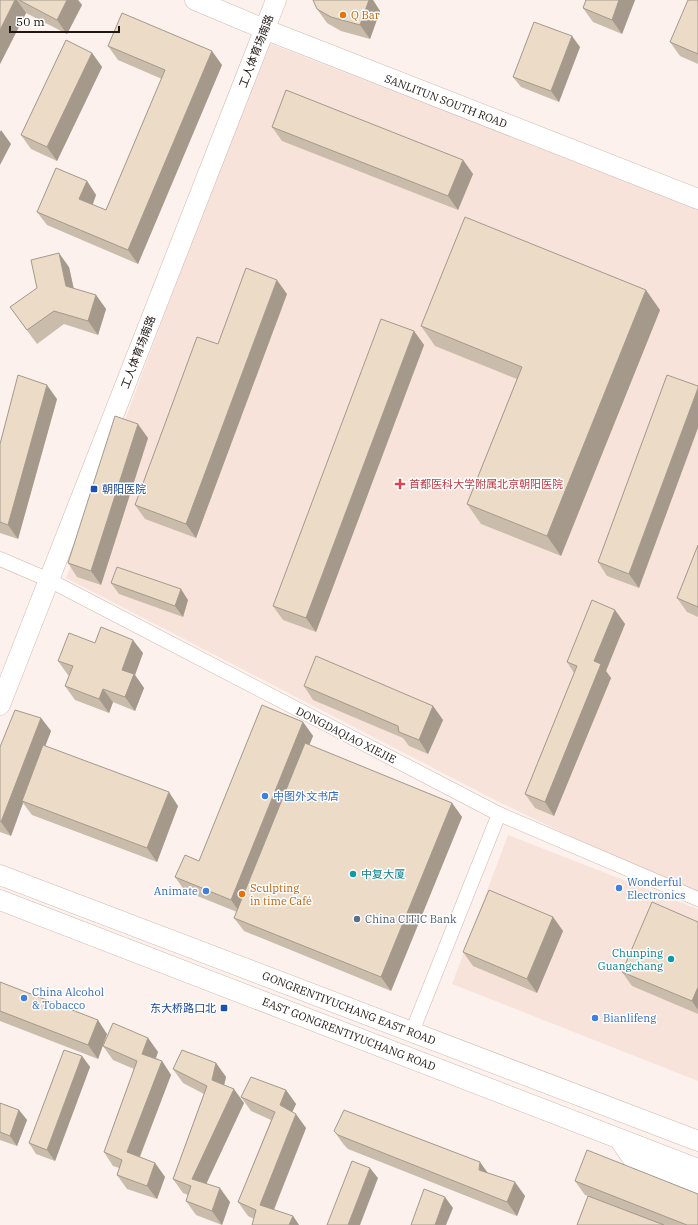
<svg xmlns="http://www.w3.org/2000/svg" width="698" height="1225" viewBox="0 0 698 1225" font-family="'IBM Plex Serif','Noto Sans SC',serif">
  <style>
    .built { fill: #f8e3db }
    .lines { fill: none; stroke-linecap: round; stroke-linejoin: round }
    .street-casing { stroke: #d0b7ad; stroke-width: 15 }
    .secondary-casing { stroke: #d0b7ad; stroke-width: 21 }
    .street { stroke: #fff; stroke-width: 14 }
    .secondary { stroke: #fff; stroke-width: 20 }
    .wall { fill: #cabcab }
    .shaded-wall { fill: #a4998b }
    .building { fill: #ebdbc7; stroke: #a4998b }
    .food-dot { fill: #e8710a; stroke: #fff; stroke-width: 1.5 }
    .health-dot { fill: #e0444e; stroke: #fff; stroke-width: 1.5 }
    .transit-dot { fill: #1a4fb4; stroke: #fff; stroke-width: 1.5 }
    .shop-dot { fill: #3f7fe0; stroke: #fff; stroke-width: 1.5 }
    .culture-dot { fill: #0f9aa8; stroke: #fff; stroke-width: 1.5 }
    .service-dot { fill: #5c6f8a; stroke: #fff; stroke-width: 1.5 }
    .labels { text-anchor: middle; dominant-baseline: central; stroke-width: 3; stroke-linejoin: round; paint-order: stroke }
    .food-label { font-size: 11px; fill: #c56008; stroke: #fff; text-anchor: start }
    .street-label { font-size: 11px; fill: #201713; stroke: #fff }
    .health-label { font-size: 11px; fill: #be3a42; stroke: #fff; text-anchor: start }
    .transit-label { font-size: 11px; fill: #164399; stroke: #fff; text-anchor: start }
    .shop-label { font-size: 11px; fill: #366cbe; stroke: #fff; text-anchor: start }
    .culture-label { font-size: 11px; fill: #0d838f; stroke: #fff; text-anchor: start }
    .service-label { font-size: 11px; fill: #4e5e75; stroke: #fff; text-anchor: start }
  </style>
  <rect width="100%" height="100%" fill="#fcf1ec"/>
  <g class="built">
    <polygon points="266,42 698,209 698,898 495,800 66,578"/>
    <polygon points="508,835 698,909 698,1081 452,984"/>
  </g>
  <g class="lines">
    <g class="street-casing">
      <g id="street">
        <polyline points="0,559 49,580 499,814 698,899"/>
        <polyline points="412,1032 499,814"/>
      </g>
    </g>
    <g class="secondary-casing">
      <g id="secondary">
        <polyline points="195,0 264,29 698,199"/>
        <polyline points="0,705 276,0"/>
        <polyline points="0,875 698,1141"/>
        <polyline points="0,900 698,1169"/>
        <polyline points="619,1139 633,1159 698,1187"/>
      </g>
    </g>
    <use href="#street" class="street"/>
    <use href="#secondary" class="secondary"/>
  </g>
  <g class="wall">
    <polygon points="0,0 78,0 82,5 67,34 26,13 0,64"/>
    <polygon points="313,0 373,0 380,11 370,39 341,31 327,23 317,9"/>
    <polygon points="586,0 635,0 622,34 593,22 583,8"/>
    <polygon points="698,0 698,64 680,56 670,42"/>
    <polygon points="108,46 222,65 138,264 47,225 37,212 87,181 96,195 93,205 106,210 162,79 118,60"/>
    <polygon points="580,47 559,102 521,87 513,77"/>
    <polygon points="92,53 102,67 57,161 31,149 21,135"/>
    <polygon points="272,127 463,160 473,174 458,210 282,141"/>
    <polygon points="69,267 74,289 96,295 106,309 98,335 64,324 37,344 10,307"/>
    <polygon points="287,294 196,538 145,519 135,505"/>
    <polygon points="660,310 561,556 481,524 467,504 517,379 435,346 421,326"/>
    <polygon points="414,331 424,345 316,632 283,620 273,606"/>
    <polygon points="667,375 639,588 607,576 598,562"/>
    <polygon points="57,399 18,539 0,533 0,444"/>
    <polygon points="148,438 101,585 77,577 68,563"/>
    <polygon points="698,545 698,617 687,612 677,598"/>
    <polygon points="111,583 188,600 183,617 119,594"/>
    <polygon points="615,610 625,624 606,671 611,678 554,816 535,808 525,794 574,673 567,662"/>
    <polygon points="95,643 143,653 135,675 144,688 135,711 113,702 109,713 75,700 65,686 69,675 68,675 58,661"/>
    <polygon points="304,686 433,706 443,720 428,754 409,746 403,738 313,700"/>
    <polygon points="41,718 51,731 45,746 178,806 157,862 32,815 23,803 11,836 0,832 0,747"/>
    <polygon points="303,722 313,736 309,745 452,803 462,817 391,991 244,931 234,918 237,912 185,891 175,877 199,861"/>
    <polygon points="553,917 563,931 537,993 473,966 463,952"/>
    <polygon points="698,922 698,1014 632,986 622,972"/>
    <polygon points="0,982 107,1034 98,1059 0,1021"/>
    <polygon points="148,1038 158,1052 156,1058 162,1061 171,1075 140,1157 155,1163 165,1177 157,1199 127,1189 117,1175 119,1168 113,1166 104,1152 134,1069 113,1060 103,1046"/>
    <polygon points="82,1056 90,1067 55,1161 36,1154 29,1143"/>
    <polygon points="216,1063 226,1077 224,1085 244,1103 206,1184 230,1202 222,1225 196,1215 186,1201 188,1195 183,1193 173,1179 204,1094 183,1083 173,1069"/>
    <polygon points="286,1090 296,1104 292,1112 306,1128 274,1210 293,1216 299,1225 252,1225 254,1219 248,1216 238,1202 271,1120 251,1111 241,1097"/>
    <polygon points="0,1103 19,1110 27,1120 17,1146 0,1140"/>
    <polygon points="334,1131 488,1173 525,1196 517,1216 348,1149 344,1145"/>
    <polygon points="575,1181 698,1225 577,1225 588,1196 585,1195"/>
  </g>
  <g class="shaded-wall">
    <polygon points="15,0 17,0 26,13 0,64 0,30"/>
    <polygon points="67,0 78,0 82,5 67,34 57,20"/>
    <polygon points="369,0 373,0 380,11 370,39 360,25"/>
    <polygon points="619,0 635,0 622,34 612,20"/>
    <polygon points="572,36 580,47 559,102 551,91"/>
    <polygon points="212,51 222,65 138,264 128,250"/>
    <polygon points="92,53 102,67 57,161 47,147"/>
    <polygon points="1,130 11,144 0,165 0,132"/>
    <polygon points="463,160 473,174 458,210 448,196"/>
    <polygon points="87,181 96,195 89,213 79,199"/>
    <polygon points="59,253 69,267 76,300 66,286"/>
    <polygon points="277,280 287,294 196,538 186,524"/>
    <polygon points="646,290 660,310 561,556 547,536"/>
    <polygon points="96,295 106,309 98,335 88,321"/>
    <polygon points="414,331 424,345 316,632 306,618"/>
    <polygon points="47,385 57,399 18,539 8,525"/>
    <polygon points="698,388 698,428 639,588 629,574"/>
    <polygon points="138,424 148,438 101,585 91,571"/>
    <polygon points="181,589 188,600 183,617 175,606"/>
    <polygon points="615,610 625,624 606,671 611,678 554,816 545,802 594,661"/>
    <polygon points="133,640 143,653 135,675 144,688 135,711 125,697 122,670"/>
    <polygon points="103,689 113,702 109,713 99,699"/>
    <polygon points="433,706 443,720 428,754 419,740"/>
    <polygon points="41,718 51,731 24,802 22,801 23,803 11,836 1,822"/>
    <polygon points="303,722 313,736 241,914 231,900"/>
    <polygon points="169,792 178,806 157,862 147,848"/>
    <polygon points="452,803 462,817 391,991 381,977"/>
    <polygon points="553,917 563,931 537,993 527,979"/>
    <polygon points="698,987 698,1010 692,1001"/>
    <polygon points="98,1020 107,1034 98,1059 88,1045"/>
    <polygon points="148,1038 158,1052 152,1068 142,1054"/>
    <polygon points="82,1056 90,1067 55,1161 47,1150"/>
    <polygon points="162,1061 171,1075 136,1166 127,1152"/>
    <polygon points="216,1063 226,1077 222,1094 212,1080"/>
    <polygon points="234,1089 244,1103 202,1193 192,1179"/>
    <polygon points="286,1090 296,1104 289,1119 280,1105"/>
    <polygon points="19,1110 27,1120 17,1146 10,1136"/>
    <polygon points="296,1114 306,1128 270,1219 260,1205"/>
    <polygon points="480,1162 490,1176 479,1170"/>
    <polygon points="155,1163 165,1177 157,1199 147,1186"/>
    <polygon points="370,1168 378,1178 360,1225 348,1225"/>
    <polygon points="515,1182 525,1196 517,1216 507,1202"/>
    <polygon points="220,1188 230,1202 222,1225 212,1211"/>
    <polygon points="445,1197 453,1208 446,1225 435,1225"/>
    <polygon points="293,1216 299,1225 289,1225"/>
  </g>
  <g class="building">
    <polygon points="0,0 15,0 0,30"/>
    <polygon points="19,0 67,0 57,20"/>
    <polygon points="313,0 369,0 360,25 331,17 317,9"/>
    <polygon points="586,0 619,0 612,20 583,8"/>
    <polygon points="688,0 698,0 698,54 670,42"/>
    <polygon points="122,13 212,51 128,250 37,212 56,168 87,181 79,199 106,210 165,70 108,46"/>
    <polygon points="534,22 572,36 551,91 513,77"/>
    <polygon points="66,40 92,53 47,147 21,135"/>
    <polygon points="286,90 463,160 448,196 272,127"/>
    <polygon points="465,217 646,290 547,536 467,504 522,367 421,326"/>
    <polygon points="59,253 66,286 96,295 88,321 54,311 27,330 10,307 37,288 31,260"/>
    <polygon points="246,268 277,280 186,524 135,505 197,337 218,344"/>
    <polygon points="381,319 414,331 306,618 273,606"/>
    <polygon points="18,375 47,385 8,525 0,522 0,444"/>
    <polygon points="667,375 698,386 698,388 629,574 598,562"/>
    <polygon points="115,416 138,424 91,571 68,563"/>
    <polygon points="698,545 698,607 677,598"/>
    <polygon points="117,567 181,589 175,606 111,583"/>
    <polygon points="592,600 615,610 594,661 601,664 545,802 525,794 577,666 567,662"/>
    <polygon points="101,627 133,640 122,670 134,674 125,697 103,689 99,699 65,686 73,666 58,661 69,633 95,643"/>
    <polygon points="316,656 433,706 419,740 399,732 398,726 304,686"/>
    <polygon points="262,705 303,722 231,900 175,877 185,855 199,861"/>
    <polygon points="15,710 41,718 1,822 0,821 0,747"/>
    <polygon points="305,743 452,803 381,977 234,918"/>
    <polygon points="43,745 169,792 147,848 22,801"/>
    <polygon points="489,890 553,917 527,979 463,952"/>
    <polygon points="652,902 698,922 698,987 692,1001 622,972"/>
    <polygon points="0,982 98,1020 88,1045 0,1011"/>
    <polygon points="113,1023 148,1038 142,1054 162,1061 127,1152 155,1163 147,1186 117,1175 122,1160 104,1152 137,1061 103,1046"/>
    <polygon points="64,1050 82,1056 47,1150 29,1143"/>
    <polygon points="182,1050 216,1063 212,1080 234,1089 192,1179 220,1188 212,1211 186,1201 191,1186 173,1179 207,1086 173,1069"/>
    <polygon points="251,1077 286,1090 280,1105 296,1114 260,1205 293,1216 289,1225 252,1225 256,1210 238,1202 275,1112 241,1097"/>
    <polygon points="0,1103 19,1110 10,1136 0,1132"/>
    <polygon points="344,1110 480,1162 479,1170 515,1182 507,1202 338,1135 334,1131"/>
    <polygon points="587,1150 698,1194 698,1225 687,1225 575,1181"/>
    <polygon points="352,1161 370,1168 348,1225 327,1225"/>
    <polygon points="424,1189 445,1197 435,1225 411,1225"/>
    <polygon points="588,1196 664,1225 577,1225"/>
  </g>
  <g class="food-dot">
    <circle cx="343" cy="15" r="4"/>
    <circle cx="242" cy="894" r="4"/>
  </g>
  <path class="health-dot" d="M398 478h4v4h4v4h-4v4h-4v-4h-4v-4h4z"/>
  <g class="transit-dot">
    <rect x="90" y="485" width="8" height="8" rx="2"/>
    <rect x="220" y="1004" width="8" height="8" rx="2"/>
  </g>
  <g class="shop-dot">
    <circle cx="265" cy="796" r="4"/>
    <circle cx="619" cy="888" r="4"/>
    <circle cx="206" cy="891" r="4"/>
    <circle cx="24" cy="998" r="4"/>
    <circle cx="595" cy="1018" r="4"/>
  </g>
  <g class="culture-dot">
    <circle cx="353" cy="874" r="4"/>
    <circle cx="671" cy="959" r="4"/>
  </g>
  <circle class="service-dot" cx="357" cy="919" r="4"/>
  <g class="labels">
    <g class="food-label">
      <text x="351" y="15">Q Bar</text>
      <text x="250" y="888">Sculpting<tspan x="250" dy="13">in time Café</tspan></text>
    </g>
    <g class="street-label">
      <text transform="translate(256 51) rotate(-69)">工人体育场南路</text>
      <text transform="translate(446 101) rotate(21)">SANLITUN SOUTH ROAD</text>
      <text transform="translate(138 352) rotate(-69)">工人体育场南路</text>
      <text transform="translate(346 735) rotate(27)">DONGDAQIAO XIEJIE</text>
      <text transform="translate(349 1008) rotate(21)">GONGRENTIYUCHANG EAST ROAD</text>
      <text transform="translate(349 1034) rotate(21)">EAST GONGRENTIYUCHANG ROAD</text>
    </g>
    <g class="health-label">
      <text x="409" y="484">首都医科大学附属北京朝阳医院</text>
    </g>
    <g class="transit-label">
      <text x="102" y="489">朝阳医院</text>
      <text x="216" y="1008" text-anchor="end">东大桥路口北</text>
    </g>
    <g class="shop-label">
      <text x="273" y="796">中图外文书店</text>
      <text x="627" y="882">Wonderful<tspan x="627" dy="13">Electronics</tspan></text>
      <text x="198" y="891" text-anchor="end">Animate</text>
      <text x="32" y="992">China Alcohol<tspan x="32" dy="13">&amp; Tobacco</tspan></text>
      <text x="603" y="1018">Bianlifeng</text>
    </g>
    <g class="culture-label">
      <text x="361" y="874">中复大厦</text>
      <text x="663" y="953" text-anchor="end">Chunping<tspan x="663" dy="13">Guangchang</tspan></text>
    </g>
    <g class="service-label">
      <text x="365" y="919">China CITIC Bank</text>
    </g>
  </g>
  <path d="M10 26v6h109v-6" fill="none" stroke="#201713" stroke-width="2"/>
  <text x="16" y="26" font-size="12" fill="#201713" stroke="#ffffff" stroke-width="3" paint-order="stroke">50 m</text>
</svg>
